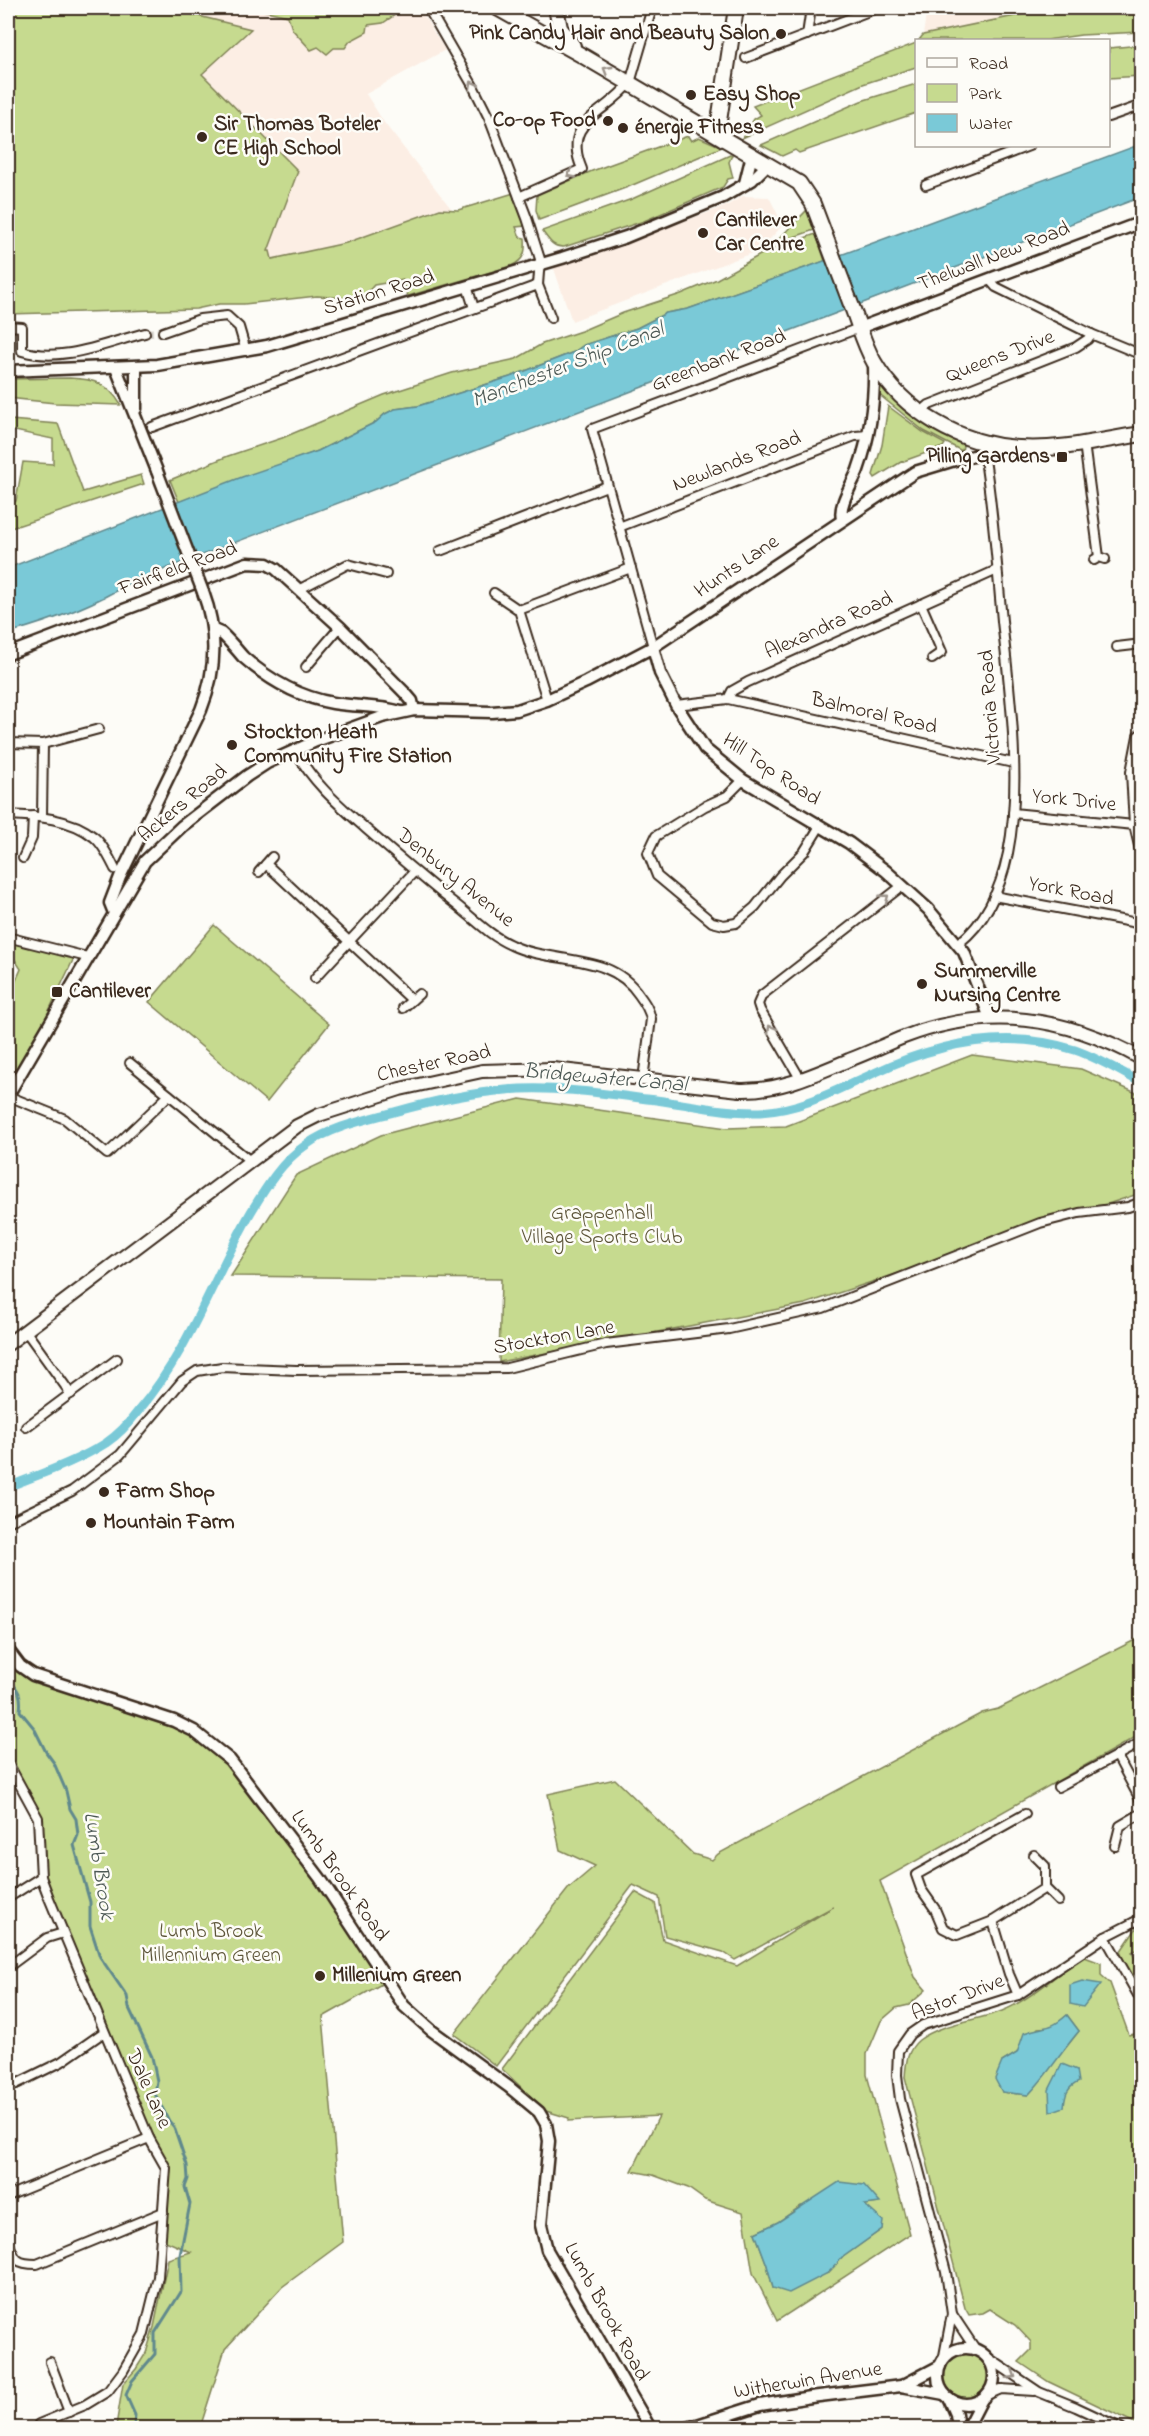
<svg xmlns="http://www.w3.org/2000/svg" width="1149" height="2436" viewBox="0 0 1149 2436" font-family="'Indie Flower',sans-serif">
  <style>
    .built { fill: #fceee4 }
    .green { fill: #c6da8f; stroke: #808256; stroke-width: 1.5; fill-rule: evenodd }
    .water { fill: #7ac9d7; stroke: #61898d; stroke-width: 1.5 }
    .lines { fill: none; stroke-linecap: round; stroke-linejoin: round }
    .stream { stroke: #61898d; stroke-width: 3 }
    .canal { stroke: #7ac9d7; stroke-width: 9 }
    .street-tunnel { stroke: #d6d2cc; stroke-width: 8; stroke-dasharray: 8 4; stroke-linecap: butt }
    .street-casing { stroke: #3b2a1e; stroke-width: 12 }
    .secondary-casing { stroke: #3b2a1e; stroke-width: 15 }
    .primary-casing { stroke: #3b2a1e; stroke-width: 16 }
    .highway-casing { stroke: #3b2a1e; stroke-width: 18 }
    .street { stroke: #fdfcf7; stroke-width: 8 }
    .secondary { stroke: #fdfcf7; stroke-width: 10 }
    .primary { stroke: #fdfcf7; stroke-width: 12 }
    .highway { stroke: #fdfcf7; stroke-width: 14 }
    .secondary-bridge-casing { stroke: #3b2a1e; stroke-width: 15; stroke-linecap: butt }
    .secondary-bridge { stroke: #fdfcf7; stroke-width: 10 }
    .oneway { stroke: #9c938a }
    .poi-dot { fill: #3b2a1e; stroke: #fdfcf7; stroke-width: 2 }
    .labels { text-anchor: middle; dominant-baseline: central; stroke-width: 5; stroke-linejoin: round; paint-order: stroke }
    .poi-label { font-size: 21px; font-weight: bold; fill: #3b2a1e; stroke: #fdfcf7; text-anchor: start }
    .street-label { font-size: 21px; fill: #3b2a1e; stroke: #fdfcf7 }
    .park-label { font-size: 21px; fill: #5e563a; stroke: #fdfcf7 }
    .water-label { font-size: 22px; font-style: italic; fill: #4e5a56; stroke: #fdfcf7 }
  </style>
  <rect width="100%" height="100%" fill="#fdfcf7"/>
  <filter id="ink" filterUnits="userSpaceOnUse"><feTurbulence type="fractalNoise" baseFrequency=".0167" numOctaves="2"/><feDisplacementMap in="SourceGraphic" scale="12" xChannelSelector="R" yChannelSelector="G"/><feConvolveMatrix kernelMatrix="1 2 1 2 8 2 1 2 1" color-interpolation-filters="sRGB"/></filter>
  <g filter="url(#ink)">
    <g class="built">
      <polygon points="8,8 419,8 445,50 366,94 385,124 457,216 208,276"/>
      <polygon points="927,8 1003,8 1004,19 923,35"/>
      <polygon points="743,196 769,197 783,225 760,250 572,321 553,266 643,236 726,206"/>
    </g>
    <g class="green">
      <path d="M8,8H166L251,29L202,74L298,171L268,251H270L272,259L346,243L440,209L458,210L514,193L525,226L516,227L520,237L525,238C526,251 525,260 511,266L408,296L403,280L374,285L365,295L348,298L317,296L244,304H219L196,309L8,314Z"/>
      <polygon points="253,8 405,8 383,23 368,25 367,32 350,41 345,48 334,48 327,54 318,47 311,50 292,29 288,16"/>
      <polygon points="1089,8 1141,8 1141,32 1081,35 1047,40 919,40 923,35 1034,12"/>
      <polygon points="916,43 916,67 863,84 742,138 754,119 761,115 753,106"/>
      <polygon points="1141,45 1141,76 1109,78 1109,48"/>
      <polygon points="916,84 916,113 799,153 795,150 782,156 761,145 861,101"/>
      <polygon points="688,136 691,141 699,137 722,147 628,187 539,220 536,210 537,195 592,171"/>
      <path d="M730,155H732L729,162L733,178L728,179L723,187L644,221L564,247C553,248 549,240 542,231L632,199Z"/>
      <polygon points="807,210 814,230 774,244"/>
      <polygon points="816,234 825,261 688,309 666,313 637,328 584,345 574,352 510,377 418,406 395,409 385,414 376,422 318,451 179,502 170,480 228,456 282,438 384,395 452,373 516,359 542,344 581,331 623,313 681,294 717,279 769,250"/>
      <path d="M70,378C94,379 108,383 121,405L55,403L8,398V379Z"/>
      <polygon points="883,386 931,427 960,441 963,446 962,451 924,431 882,397 878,393 879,388"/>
      <polygon points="888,406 923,432 945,444 943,447 901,462 875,478 873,475 882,445"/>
      <polygon points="10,420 58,424 83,492 141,475 144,484 8,529 8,495 12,502 16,501 23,462 53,464 53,439 10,430"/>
      <polygon points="214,925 329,1024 267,1102 149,1002"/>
      <polygon points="8,942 74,958 8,1097 8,1056 10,1046 8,986 14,985 21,969 8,949"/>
      <polygon points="972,1055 1081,1069 1141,1095 1141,1193 805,1304 499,1362 501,1279 231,1276 296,1175 381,1135 520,1099 727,1128 786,1126"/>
      <path d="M1141,1637V1734L880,1881L915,1977L926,1990L909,2005L896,2008L881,2021L867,2054V2075L910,2234L777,2321L753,2273L743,2212L705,2200L688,2188L653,2175L632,2171L659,2116L568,2121L569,2118L546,2111L502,2069L635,1892L655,1903L663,1940L737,1966L833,1907L735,1960L723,1952L665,1936L659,1897L633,1885L496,2066L454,2034L568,1889L595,1866L560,1850L548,1794L615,1779L693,1854L712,1860L718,1854L982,1713L998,1709ZM879,2203L864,2205L882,2221V2229L843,2257L828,2273L773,2288L767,2265L755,2233L778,2222L801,2206Z"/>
      <polygon points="10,1655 69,1686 174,1721 240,1771 318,1866 338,1905 387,1981 323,2017 343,2242 282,2287 225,2349 200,2428 116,2428 116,2426 123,2384 136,2369 146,2353 154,2327 168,2259 191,2252 161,2239 166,2168 82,1976 41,1877 39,1828 8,1763 8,1657"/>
      <polygon points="1141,1925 1141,1948 1132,1952 1141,1973 1141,1989 1118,1955 1138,1926"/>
      <path d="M1082,1956L1101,1963V1975L1110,1983L1129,2035L1141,2033V2426L1049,2382L1019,2362L1031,2350V2342L1015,2325L990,2309L983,2313L969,2315L965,2308L905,2077C906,2063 907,2050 919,2040C942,2023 976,2021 1002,2011C1031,1999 1056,1975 1082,1956ZM1067,2015L1079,2031L1028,2095L1002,2092V2062L1017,2053L1038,2028L1053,2027Z"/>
      <circle cx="965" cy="2376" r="23"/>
    </g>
    <g class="water">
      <path d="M1141,144V197C805,327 467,452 131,582C93,606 51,621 8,633V568L242,477L318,451L376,422L385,414L395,409L418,406L510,377L574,352L584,345L637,328L666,313L688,309L816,264Z"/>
      <polygon points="1082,1981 1101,1984 1083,2007 1070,2004 1070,1985"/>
      <path d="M1067,2015L1079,2031C1061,2052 1047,2076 1028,2095L1002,2092L995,2079L1002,2062L1017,2053L1024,2033C1045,2025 1049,2031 1067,2015Z"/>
      <path d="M1062,2064L1077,2070L1079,2082C1067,2087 1065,2095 1064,2107L1050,2112L1049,2090Z"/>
      <polygon points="839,2182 864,2185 880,2203 865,2205 883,2221 882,2229 843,2257 828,2273 789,2293 773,2288 767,2265 755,2233 778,2222"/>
    </g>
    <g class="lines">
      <path class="stream" d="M8,1679C19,1689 22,1696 20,1711L34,1728L46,1752L54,1763L66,1791L70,1809L76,1819L78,1835L74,1845L90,1902V1926L100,1957L127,1996L129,2008L152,2057L157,2081L155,2094L169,2121L174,2127L187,2165L188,2179L185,2187L190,2204L180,2255L181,2292L155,2333V2354L132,2381L126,2395L135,2415L134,2425L129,2428"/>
      <path class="canal" d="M8,1487C40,1474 76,1462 106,1443C118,1435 130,1422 139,1410C189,1351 213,1278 251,1212C266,1187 282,1161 306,1145C331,1127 365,1120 394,1112C430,1102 468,1093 506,1090C553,1086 601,1093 647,1099C684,1103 722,1113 760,1112C801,1110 837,1090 874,1073C937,1043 1007,1028 1075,1050C1098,1058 1120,1071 1142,1083"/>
      <polyline class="street-tunnel" points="145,333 163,332"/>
      <g class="street-casing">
        <g id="street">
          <polyline points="428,8 473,86 489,118 527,218 540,259 538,285"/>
          <polyline points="807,35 811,8"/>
          <polyline points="746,58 877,8"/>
          <polyline points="1108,117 1142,105"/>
          <polyline points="926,185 1029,146"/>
          <path d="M519,197L582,169C561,120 605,115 630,83L652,8"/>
          <polyline points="989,279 996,287 1091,334 1142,355"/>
          <polyline points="467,286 474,308"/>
          <path d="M8,326L22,327V351C63,363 106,343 145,333"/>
          <polyline points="163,332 200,319 227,316 239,327 246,351"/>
          <polyline points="921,412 929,405 1076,347 1088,339 1091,334"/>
          <polyline points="152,427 538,285 551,318"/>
          <polyline points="1084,443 1099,557"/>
          <polyline points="619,527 855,436 868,435"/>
          <polyline points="440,551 607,486"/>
          <polyline points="1094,560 1099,557 1105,559"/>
          <polyline points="298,590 348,564 386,574"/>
          <polyline points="494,593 519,610"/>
          <polyline points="921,604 942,652 932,659"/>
          <polyline points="653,647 592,429 859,328"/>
          <polyline points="1117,647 1142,644"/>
          <polyline points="306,667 340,627"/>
          <polyline points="728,699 1013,763"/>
          <polyline points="547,700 519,610 631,568"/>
          <polyline points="676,705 728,699 732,691 748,682 997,570"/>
          <polyline points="8,743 43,744 42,817"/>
          <polyline points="43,744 99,729"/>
          <path d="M295,750C312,782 338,804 365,828C396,855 427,882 459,907C475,920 492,937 511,945C552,965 610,951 639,995C645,1003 649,1009 651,1019L643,1079"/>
          <polyline points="743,780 727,796 705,806 656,836 648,853 657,876 712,922 724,925 736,923 755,907 780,876 804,852 820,826"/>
          <polyline points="1013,813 1134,825 1142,858"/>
          <path d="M8,815C36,816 71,818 94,837C103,844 110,859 115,869"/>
          <polyline points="1134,825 1131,772 1138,736 1142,733"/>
          <polyline points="23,858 32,838 33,816"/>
          <polyline points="266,864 412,1000"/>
          <polyline points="259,872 272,857"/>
          <polyline points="994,896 1142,924"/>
          <polyline points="11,938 87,957"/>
          <path d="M959,943C986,922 1001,887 1008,853C1022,784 1010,692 1002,621C997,565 993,509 984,453"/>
          <polyline points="315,978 414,872"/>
          <polyline points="403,1008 419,994"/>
          <polyline points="130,1063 249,1160"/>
          <polyline points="801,1080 760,1010 758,1004 762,995 902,886"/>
          <polyline points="8,1096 65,1119 107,1154 169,1095"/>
          <polyline points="25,1330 71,1394"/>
          <polyline points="26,1427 117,1359"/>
          <polyline points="8,1522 72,1491 120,1455 182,1381 197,1371 222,1367 296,1370 507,1368 606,1344 729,1329 823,1308 1040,1223 1079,1213 1128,1207 1142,1202"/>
          <polyline points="1117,1756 1142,1803"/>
          <polyline points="8,1763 38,1818 41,1877 49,1898 149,2138 166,2168 158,2277 144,2334 123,2371 108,2391 85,2405 39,2424 40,2428"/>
          <polyline points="1058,1787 1142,1742"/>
          <polyline points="1025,1814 916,1875 921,1889 935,1909 943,1928 957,1935 993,1921 1045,1888 1045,1866 1034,1855"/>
          <polyline points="1115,1846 1120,1826 1142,1813"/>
          <polyline points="1045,1888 1058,1901"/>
          <polyline points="8,1898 41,1877"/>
          <polyline points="993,1921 1009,1974 1018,1995"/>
          <polyline points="1105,1937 1142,2002"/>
          <polyline points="8,1967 47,1938 63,1933"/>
          <polyline points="8,2088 61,2062 104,2032"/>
          <polyline points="8,2196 149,2138"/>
          <path d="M8,2241C15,2260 16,2264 37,2264L163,2212"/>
          <polyline points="952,2314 976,2350"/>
          <polyline points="987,2357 1039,2392 1076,2407 1121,2428"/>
          <polyline points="943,2361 952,2314 946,2272 900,2099 897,2075 898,2051 910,2034 923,2025 1018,1995 1105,1937 1142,1918"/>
          <polyline points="50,2362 69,2412"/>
          <polyline points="987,2395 1001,2389 1034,2391"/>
          <polyline points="788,2424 793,2428"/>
        </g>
      </g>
      <g class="secondary-casing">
        <g id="secondary">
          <polyline points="745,183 752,155"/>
          <polyline points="859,328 1142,222"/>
          <polyline points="116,368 157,471"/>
          <polyline points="8,371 157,365 267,346 562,258 626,237 723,197 752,180 768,164"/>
          <polyline points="136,409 136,367"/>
          <path d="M842,518C838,505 853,483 858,470C870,436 875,399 874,363"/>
          <path d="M214,630L221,633C229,640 236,649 243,657C269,680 299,697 333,703C356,707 379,705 401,712"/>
          <polyline points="653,647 660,673 676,705 705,749 743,780 849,843 886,871 928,909 964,952 990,1018"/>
          <polyline points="8,654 247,563 267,564 276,569 340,627 406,694 412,701 414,710"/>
          <path d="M114,913L110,903L120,877L201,710C217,670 218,632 203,592"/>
          <polyline points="8,1095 145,861 182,826 247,776 267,763 316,741 382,717 414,710 492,712 517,710 547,700 586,682 653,647 915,472 958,459 1006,450"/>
          <polyline points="8,1650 20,1666 33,1675 174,1721 194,1731 230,1760 320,1878 404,2006 431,2030 509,2087 539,2112 546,2124 549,2141 541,2225 547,2250 650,2428"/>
          <circle cx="966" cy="2376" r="28"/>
          <polyline points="902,2386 940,2366"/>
          <polyline points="949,2398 956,2414 958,2428"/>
          <polyline points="688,2428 760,2405 811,2397 901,2386 944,2394"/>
          <polyline points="967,2428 982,2399"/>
        </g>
      </g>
      <g class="primary-casing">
        <path id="primary" d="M8,1344L297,1126L319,1115L400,1089L482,1071L553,1069L740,1090C779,1091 813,1075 849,1060C868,1053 886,1044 904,1037C988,1005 1065,1016 1142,1059"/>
      </g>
      <g class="highway-casing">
        <g id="highway">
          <path d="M497,8L583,56L799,183L813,204C826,238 839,273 852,307C859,325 864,345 874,362C903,412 962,445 1019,448C1059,451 1102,440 1142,434"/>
          <polyline points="556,8 560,28 573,46"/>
          <polyline points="724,139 719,121 736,8"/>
        </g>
      </g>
      <use href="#street" class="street"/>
      <use href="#secondary" class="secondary"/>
      <use href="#primary" class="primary"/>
      <use href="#highway" class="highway"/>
      <g class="secondary-bridge-casing">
        <polyline id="secondary-bridge" points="157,471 203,592"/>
      </g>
      <use href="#secondary-bridge" class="secondary-bridge"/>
    </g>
    <defs><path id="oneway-chevron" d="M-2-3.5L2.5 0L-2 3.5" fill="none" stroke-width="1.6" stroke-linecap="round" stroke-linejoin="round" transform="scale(1.5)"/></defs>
    <g class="oneway">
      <use href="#oneway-chevron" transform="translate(607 70) rotate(-149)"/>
      <use href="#oneway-chevron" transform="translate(473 85) rotate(-119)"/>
      <use href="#oneway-chevron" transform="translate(571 174) rotate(155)"/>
      <use href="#oneway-chevron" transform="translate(885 898) rotate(-38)"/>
      <use href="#oneway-chevron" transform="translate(771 1029) rotate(-120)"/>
      <use href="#oneway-chevron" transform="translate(1012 2375) rotate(32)"/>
    </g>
  </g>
  <g class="poi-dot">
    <circle cx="781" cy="34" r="6"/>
    <circle cx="691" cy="95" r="6"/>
    <circle cx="608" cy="121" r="6"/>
    <circle cx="623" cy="128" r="6"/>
    <circle cx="202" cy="137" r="6"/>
    <circle cx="703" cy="233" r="6"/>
    <rect x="1056" y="451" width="12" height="12" rx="3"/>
    <circle cx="232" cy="745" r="6"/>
    <circle cx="922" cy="984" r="6"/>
    <rect x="51" y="986" width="12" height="12" rx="3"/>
    <circle cx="104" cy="1492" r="6"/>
    <circle cx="91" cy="1523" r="6"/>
    <circle cx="320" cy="1976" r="6"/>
  </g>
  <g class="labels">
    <g class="poi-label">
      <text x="769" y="34" text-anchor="end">Pink Candy Hair and Beauty Salon</text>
      <text x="703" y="95">Easy Shop</text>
      <text x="596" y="121" text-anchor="end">Co-op Food</text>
      <text x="214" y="125">Sir Thomas Boteler<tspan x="214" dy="24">CE High School</tspan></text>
      <text x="635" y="128">énergie Fitness</text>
      <text x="715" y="221">Cantilever<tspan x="715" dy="24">Car Centre</tspan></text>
      <text x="1050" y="457" text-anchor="end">Pilling Gardens</text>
      <text x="244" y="733">Stockton Heath<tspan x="244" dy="24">Community Fire Station</tspan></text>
      <text x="934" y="972">Summerville<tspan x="934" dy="24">Nursing Centre</tspan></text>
      <text x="69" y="992">Cantilever</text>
      <text x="116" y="1492">Farm Shop</text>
      <text x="103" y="1523">Mountain Farm</text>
      <text x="332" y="1976">Millenium Green</text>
    </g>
    <g class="street-label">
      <text transform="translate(994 257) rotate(-21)">Thelwall New Road</text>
      <text transform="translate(379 293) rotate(-17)">Station Road</text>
      <text transform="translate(1000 357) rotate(-21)">Queens Drive</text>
      <text transform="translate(719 361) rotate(-21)">Greenbank Road</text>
      <text transform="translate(737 462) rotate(-21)">Newlands Road</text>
      <text transform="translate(737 567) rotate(-34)">Hunts Lane</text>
      <text transform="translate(178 569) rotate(-20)">Fairfield Road</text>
      <text transform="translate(829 626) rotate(-24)">Alexandra Road</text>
      <text transform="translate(991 707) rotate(-94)">Victoria Road</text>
      <text transform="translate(874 714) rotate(13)">Balmoral Road</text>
      <text transform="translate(771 770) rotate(34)">Hill Top Road</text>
      <text transform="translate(1074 801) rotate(6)">York Drive</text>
      <text transform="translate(183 804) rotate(-40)">Ackers Road</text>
      <text transform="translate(455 878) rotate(39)">Denbury Avenue</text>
      <text transform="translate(1071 892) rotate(11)">York Road</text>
      <text transform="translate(434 1064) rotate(-12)">Chester Road</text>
      <text transform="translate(554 1338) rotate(-10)">Stockton Lane</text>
      <text transform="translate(339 1876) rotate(55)">Lumb Brook Road</text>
      <text transform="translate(958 1998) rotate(-21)">Astor Drive</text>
      <text transform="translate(148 2089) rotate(66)">Dale Lane</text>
      <text transform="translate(606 2312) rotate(61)">Lumb Brook Road</text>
      <text transform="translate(808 2381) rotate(-9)">Witherwin Avenue</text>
    </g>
    <g class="park-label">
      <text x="602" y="1214">Grappenhall<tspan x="602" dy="24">Village Sports Club</tspan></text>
      <text x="211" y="1932">Lumb Brook<tspan x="211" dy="24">Millennium Green</tspan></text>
    </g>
    <g class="water-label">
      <text transform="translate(568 366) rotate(-21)">Manchester Ship Canal</text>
      <text transform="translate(605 1079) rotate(5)">Bridgewater Canal</text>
      <text transform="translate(98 1866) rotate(81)">Lumb Brook</text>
    </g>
  </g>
  <rect width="1149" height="2436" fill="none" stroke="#fdfcf7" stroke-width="30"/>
  <rect x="15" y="15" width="1119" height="2406" fill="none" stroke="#3b2a1e" stroke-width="2" filter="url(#ink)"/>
  <rect x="915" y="39" width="195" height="108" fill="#fdfcf7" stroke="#afa8a0" stroke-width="1.5"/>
  <rect x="927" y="58" width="30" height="9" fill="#fdfcf7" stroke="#afa8a0" stroke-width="1.5"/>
  <text x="969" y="69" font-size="18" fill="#3b2a1e">Road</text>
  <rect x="927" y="84" width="30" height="18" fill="#c6da8f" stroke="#afa8a0" stroke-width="1.5"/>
  <text x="969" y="99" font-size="18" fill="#3b2a1e">Park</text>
  <rect x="927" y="114" width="30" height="18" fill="#7ac9d7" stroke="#afa8a0" stroke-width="1.5"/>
  <text x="969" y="129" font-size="18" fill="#3b2a1e">Water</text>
</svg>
